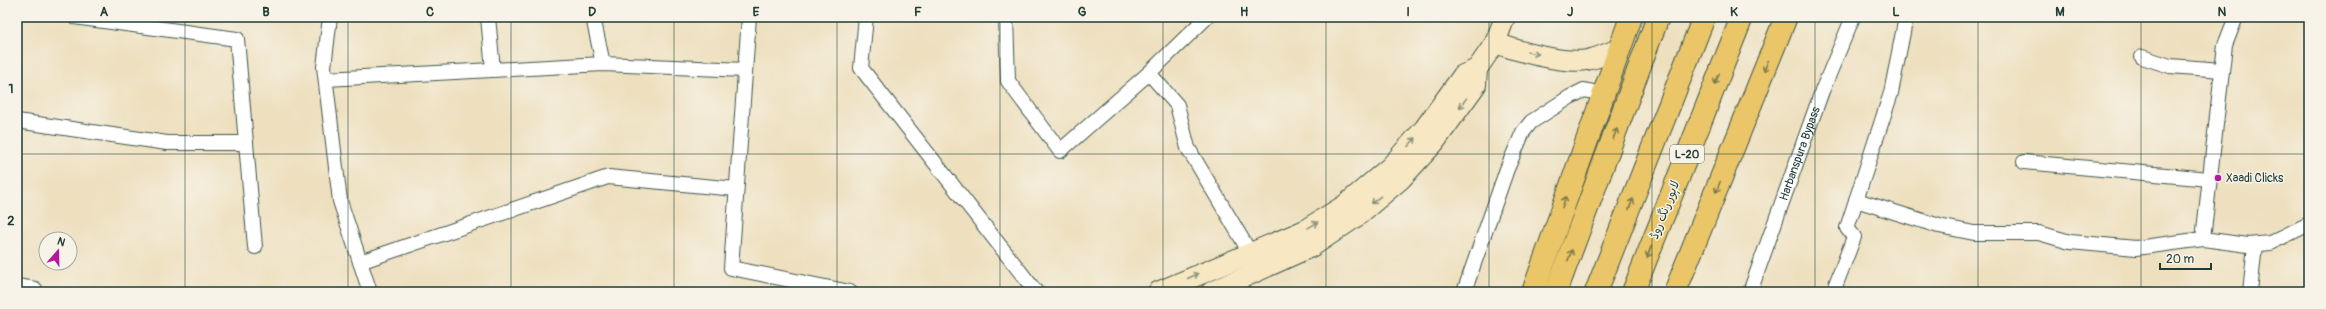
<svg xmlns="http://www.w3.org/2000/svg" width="2326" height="309" viewBox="0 0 2326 309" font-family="Pangolin,'Playpen Sans Arabic',sans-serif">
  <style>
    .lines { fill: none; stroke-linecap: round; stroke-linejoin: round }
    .street-casing { stroke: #3e5549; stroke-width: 16 }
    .secondary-casing { stroke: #3e5549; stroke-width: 22 }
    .highway-casing { stroke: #3e5549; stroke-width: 24 }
    .street { stroke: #fff; stroke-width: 14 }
    .secondary { stroke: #f7e8c3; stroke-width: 20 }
    .highway { stroke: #ebc669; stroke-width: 22 }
    .oneway { stroke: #8b927c }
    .oneway2 { stroke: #7b7b4c }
    .grid { fill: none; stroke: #1f3d34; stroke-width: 1; stroke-opacity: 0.55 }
    .poi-dot { fill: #b5179e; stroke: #f7f3e8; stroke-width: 1.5 }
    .labels { text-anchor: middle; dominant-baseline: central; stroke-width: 3; stroke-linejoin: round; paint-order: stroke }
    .shield { fill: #f7f3e8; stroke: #60746a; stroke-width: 1 }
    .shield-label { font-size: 11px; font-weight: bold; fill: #1f3d34 }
    .street-label { font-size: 12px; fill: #1f3d34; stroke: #f7f3e8 }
    .poi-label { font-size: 12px; fill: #1f3d34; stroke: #f7f3e8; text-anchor: start }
    .neatline { fill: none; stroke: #1f3d34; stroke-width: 1.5 }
    .grid-label { font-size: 13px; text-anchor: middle; font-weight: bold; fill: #1f3d34 }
  </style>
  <rect width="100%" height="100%" fill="#f7f3e8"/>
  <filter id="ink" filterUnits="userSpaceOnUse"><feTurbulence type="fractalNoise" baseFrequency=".025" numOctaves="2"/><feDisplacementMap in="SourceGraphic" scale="8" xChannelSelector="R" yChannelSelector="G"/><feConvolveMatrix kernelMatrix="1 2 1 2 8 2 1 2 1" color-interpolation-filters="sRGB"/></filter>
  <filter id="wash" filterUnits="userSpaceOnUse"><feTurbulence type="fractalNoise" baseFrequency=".012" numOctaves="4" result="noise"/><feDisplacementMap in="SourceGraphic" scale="16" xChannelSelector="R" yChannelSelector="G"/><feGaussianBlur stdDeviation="0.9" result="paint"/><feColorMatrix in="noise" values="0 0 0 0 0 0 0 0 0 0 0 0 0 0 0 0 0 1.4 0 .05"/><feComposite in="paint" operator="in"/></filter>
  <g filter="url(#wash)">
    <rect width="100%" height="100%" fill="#eee0bf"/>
  </g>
  <g filter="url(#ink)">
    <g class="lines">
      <g class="street-casing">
        <g id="street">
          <polyline points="74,17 237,39 255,247"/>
          <polyline points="330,17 324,67 340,201 370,292"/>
          <polyline points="488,17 493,70"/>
          <polyline points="593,17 603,64"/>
          <polyline points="749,17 731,268 850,292"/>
          <polyline points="866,17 861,68 1036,292"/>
          <polyline points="1006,17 1008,81 1060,151 1149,73 1177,105 1188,148 1255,261"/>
          <polyline points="2142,57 2170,66 2222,70"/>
          <polyline points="1149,73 1207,17"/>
          <polyline points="326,79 603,64 745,70"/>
          <polyline points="17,121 167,143 246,143"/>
          <polyline points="2024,162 2209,179"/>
          <polyline points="1856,200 1939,226 1974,233 2039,233 2070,242 2136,248 2203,239 2225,45 2236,17"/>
          <polyline points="2203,239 2248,245 2270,243 2309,224"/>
          <polyline points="360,262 608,177 736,189"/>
          <polyline points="17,286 35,289 34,292"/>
          <polyline points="1464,292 1507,169 1523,132 1531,122 1570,97 1584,90 1603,94"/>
          <path id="s1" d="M1750,292L1822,91L1853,17"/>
          <polyline points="1833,292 1854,237 1847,228 1891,93 1906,17"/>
          <polyline points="2250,292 2255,245"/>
        </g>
      </g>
      <g class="secondary-casing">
        <g id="secondary">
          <path d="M1495,43C1518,51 1563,64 1587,60C1598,58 1608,53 1619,49"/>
          <polyline points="1158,292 1303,231 1345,205 1390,167 1424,129 1463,75 1477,69 1495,43 1505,17"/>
          <polyline points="1211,292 1313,246 1356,217 1401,179 1434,143 1476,85 1477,69"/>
        </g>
      </g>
      <g class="highway-casing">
        <g id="highway">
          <polyline points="1533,292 1631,17"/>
          <polyline points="1556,292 1658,17"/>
          <polyline points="1596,292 1704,17"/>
          <polyline points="1633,292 1742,17"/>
          <polyline points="1675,292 1786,17"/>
        </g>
      </g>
      <use href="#street" class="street"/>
      <use href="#secondary" class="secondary"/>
      <use href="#highway" class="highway"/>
    </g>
    <defs><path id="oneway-shaft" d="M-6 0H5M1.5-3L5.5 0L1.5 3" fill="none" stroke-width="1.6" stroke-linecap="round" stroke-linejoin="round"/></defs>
    <g class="oneway">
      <use href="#oneway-shaft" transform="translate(1533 53) rotate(10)"/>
      <use href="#oneway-shaft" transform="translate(1463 103) rotate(126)"/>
      <use href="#oneway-shaft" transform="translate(1412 142) rotate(-48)"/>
      <use href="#oneway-shaft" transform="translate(1376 200) rotate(140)"/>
      <use href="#oneway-shaft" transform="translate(1313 225) rotate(-31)"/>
      <use href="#oneway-shaft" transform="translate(1193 276) rotate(-24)"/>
    </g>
    <g class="oneway2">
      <use href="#oneway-shaft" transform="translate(1766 66) rotate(112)"/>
      <use href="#oneway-shaft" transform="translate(1717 79) rotate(112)"/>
      <use href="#oneway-shaft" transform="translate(1615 134) rotate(-70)"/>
      <use href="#oneway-shaft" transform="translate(1718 187) rotate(112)"/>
      <use href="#oneway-shaft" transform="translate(1564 202) rotate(-71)"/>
      <use href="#oneway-shaft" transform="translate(1631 204) rotate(-69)"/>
      <use href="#oneway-shaft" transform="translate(1649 252) rotate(111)"/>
      <use href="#oneway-shaft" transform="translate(1570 255) rotate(-70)"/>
    </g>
  </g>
  <path class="grid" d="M185,17V292M348,17V292M511,17V292M674,17V292M837,17V292M1000,17V292M1163,17V292M1326,17V292M1489,17V292M1652,17V292M1815,17V292M1978,17V292M2141,17V292M17,154H2309"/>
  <circle class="poi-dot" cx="2218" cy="178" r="4"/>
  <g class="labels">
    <rect class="shield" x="1670" y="145" width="34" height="18" rx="3"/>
    <g class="shield-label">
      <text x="1687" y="154">L-20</text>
    </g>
    <g class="street-label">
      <text stroke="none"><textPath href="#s1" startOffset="147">Harbanspura Bypass</textPath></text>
      <text transform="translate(1665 210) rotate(-69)">لاہور رنگ روڈ</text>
    </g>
    <g class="poi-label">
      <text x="2226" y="178">Xaadi Clicks</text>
    </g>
  </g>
  <rect width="2326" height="309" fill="none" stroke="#f7f3e8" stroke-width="44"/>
  <g transform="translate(58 251) rotate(20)"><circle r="19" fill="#f7f3e8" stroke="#a1aaa0"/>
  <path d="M0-3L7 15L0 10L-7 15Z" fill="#b5179e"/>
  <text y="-6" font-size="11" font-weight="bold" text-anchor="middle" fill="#1f3d34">N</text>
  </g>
  <path d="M2160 263v6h51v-6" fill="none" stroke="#1f3d34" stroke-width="2"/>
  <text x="2166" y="263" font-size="12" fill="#1f3d34" stroke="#f7f3e8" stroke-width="3" paint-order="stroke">20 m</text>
  <rect x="22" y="22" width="2282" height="265" class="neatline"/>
  <g class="grid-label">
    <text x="104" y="16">A</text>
    <text x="266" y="16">B</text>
    <text x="430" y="16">C</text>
    <text x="592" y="16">D</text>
    <text x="756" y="16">E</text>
    <text x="918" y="16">F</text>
    <text x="1082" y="16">G</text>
    <text x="1244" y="16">H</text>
    <text x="1408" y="16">I</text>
    <text x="1570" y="16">J</text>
    <text x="1734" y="16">K</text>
    <text x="1896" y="16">L</text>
    <text x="2060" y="16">M</text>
    <text x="2222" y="16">N</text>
    <text x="11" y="93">1</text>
    <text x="11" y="225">2</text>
  </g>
</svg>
